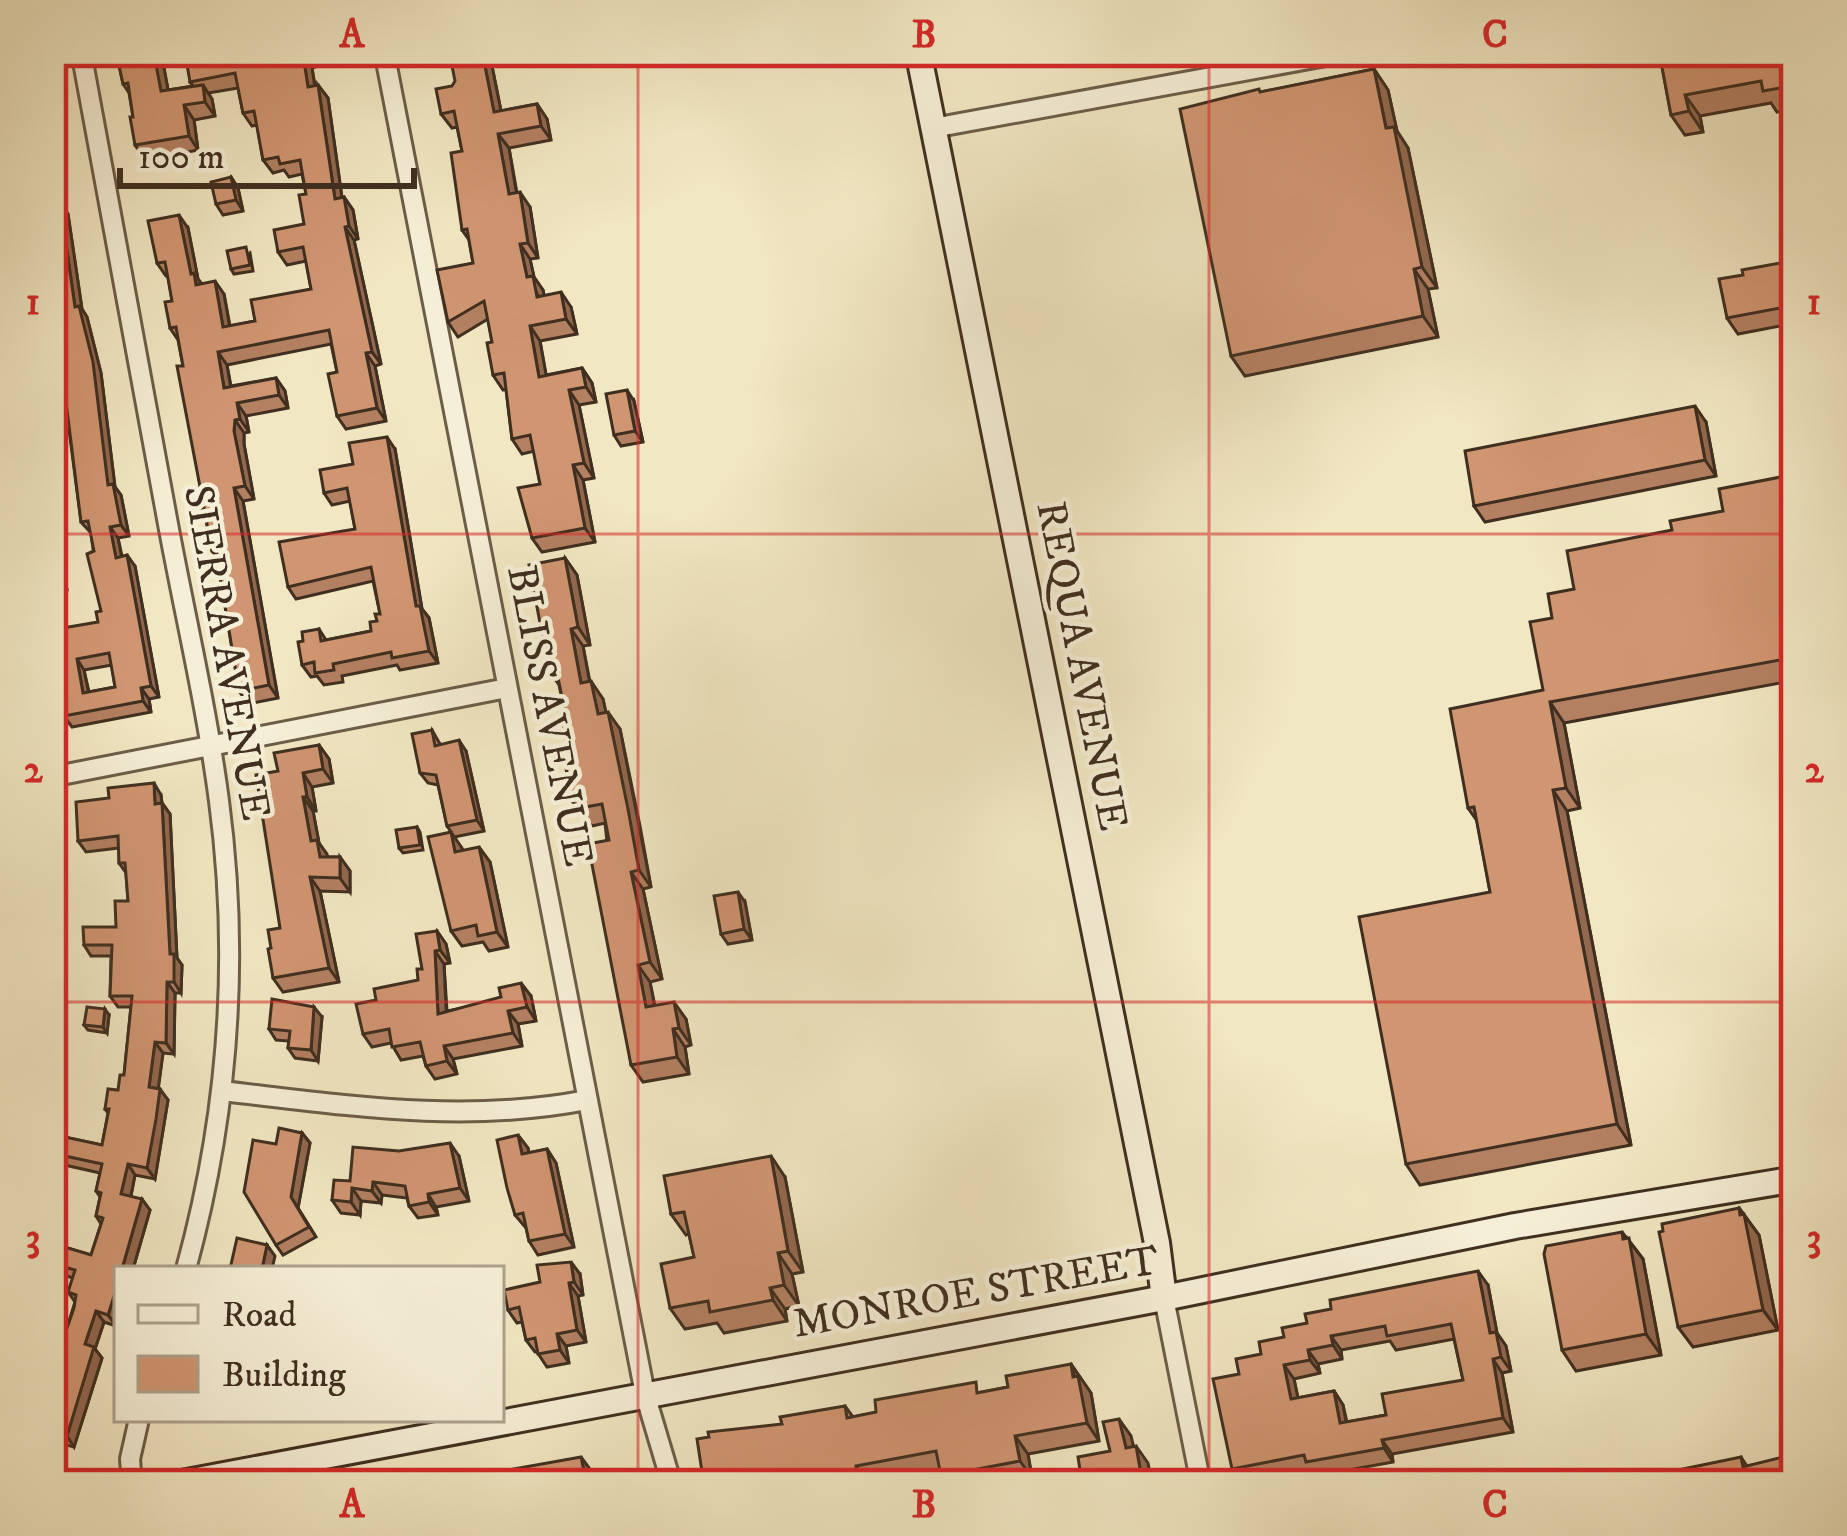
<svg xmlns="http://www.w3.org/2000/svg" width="1847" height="1536" viewBox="0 0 1847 1536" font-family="'IM FELL DW Pica',serif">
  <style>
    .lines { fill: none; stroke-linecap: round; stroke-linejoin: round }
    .street-casing { stroke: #6c5d48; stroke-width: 24 }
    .secondary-casing { stroke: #402f20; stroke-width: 30 }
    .street { stroke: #f6efd7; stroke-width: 18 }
    .secondary { stroke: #f6efd7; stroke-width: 24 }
    .wall { fill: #b38061; stroke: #402f20; stroke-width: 3; fill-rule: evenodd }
    .shaded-wall { fill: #92684f; stroke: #402f20; stroke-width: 3 }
    .building { fill: #d09571; stroke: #402f20; stroke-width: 3; fill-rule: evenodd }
    .grid { fill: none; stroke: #d62828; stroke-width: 3; stroke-opacity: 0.55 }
    .labels { text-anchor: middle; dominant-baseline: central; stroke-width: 9; stroke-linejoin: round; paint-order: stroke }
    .street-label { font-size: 42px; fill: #402f20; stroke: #f6efd7 }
    .neatline { fill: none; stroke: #d62828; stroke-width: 4.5 }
    .grid-label { font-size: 39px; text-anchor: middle; font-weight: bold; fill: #d62828 }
  </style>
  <rect width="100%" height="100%" fill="#f1e7c2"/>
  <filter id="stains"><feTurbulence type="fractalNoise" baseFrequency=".00167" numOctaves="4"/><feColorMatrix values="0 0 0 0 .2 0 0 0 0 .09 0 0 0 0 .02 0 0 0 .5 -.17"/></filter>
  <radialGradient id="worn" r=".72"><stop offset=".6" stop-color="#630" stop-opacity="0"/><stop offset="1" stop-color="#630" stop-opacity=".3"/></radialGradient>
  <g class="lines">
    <g class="street-casing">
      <g id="street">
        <path d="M81,51C110,209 139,367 168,524C185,616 207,709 219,801C240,959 228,1116 186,1269"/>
        <polyline points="384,51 645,1394 672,1485"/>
        <polyline points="933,128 1353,51"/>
        <polyline points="51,777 507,688"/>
        <path d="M222,1091C345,1105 464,1124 587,1100"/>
        <polyline points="1164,1298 1201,1485"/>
        <polyline points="132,1485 130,1459 139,1419"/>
      </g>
    </g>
    <g class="secondary-casing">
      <g id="secondary">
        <polyline points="918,51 1157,1243 1164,1298"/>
        <polyline points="171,1485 1164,1298 1515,1226 1796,1179"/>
      </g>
    </g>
    <use href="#street" class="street"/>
    <use href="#secondary" class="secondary"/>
  </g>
  <g class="wall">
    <polygon points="116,51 155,51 156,57 164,68 168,90 193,86 190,82 210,61 255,51 319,51 316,53 318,66 312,68 315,86 318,85 328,98 342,198 344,197 353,210 358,239 354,240 381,364 375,366 386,421 346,429 337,416 337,372 331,344 227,365 231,386 276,378 285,391 288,408 246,416 249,432 244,433 244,444 254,499 243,501 278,698 248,704 239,691 217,558 212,551 206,520 199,509 201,492 183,366 178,340 170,328 172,301 168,276 166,276 157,263 188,228 198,279 202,284 224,294 230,326 255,321 311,289 306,261 287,265 278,252 304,224 306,194 302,174 289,177 284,170 273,173 263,160 257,125 252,126 243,113 238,88 208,93 212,99 215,116 194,120 198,150 145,160 135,145 133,117 129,93 123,84"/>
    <polygon points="489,51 501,111 537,104 547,119 551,140 509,148 517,193 530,207 538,258 530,259 534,277 543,290 544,296 571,307 577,334 540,341 546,375 582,368 592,383 596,402 579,405 594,478 583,480 595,542 542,552 532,538 540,484 534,451 522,454 512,439 506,389 503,390 493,375 492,342 488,319 458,337 448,322 473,263 469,240 462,230 462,151 457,127 452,128 441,114 452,86"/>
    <polygon points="1659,51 1796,51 1796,109 1777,112 1771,103 1700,116 1703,132 1685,135 1671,115"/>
    <polygon points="1374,69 1388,90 1397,131 1408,148 1437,288 1428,289 1438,337 1245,376 1231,356 1261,92"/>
    <polygon points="51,141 54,146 60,175 51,177"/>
    <polygon points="231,177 238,188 243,211 223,215 216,204"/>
    <path d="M51,190L53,204L60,202L68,214L82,309L87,317L101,373L115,487L121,495L129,536L118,538L122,556L135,566L159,697L149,699L151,712L72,727L64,716L51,641L98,622L101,611L91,533L81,522L67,414L65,415L57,403L51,362ZM112,665L115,687L89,692L84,670Z"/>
    <polygon points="250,253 253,271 234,274 231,269"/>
    <polygon points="1796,260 1796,323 1738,334 1727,318 1743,275"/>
    <polygon points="634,401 643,442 621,446 614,435"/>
    <polygon points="1706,422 1716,476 1485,522 1474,506"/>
    <polygon points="395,449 422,609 429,618 438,663 400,670 397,665 342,676 343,682 324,685 317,676 311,677 302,665 303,641 319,629 326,640 371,631 380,614 373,581 296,599 288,587 355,529 350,501 332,505 324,493 353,464"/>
    <polygon points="1796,474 1796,680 1564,723 1580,808 1567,811 1631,1145 1420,1185 1406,1164 1490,892 1477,821 1468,808 1543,690 1552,618 1574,589 1672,530 1723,511"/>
    <polygon points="51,531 55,550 61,559 67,590 51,593"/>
    <polygon points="565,558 577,575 590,645 583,646 590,682 603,699 606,713 620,729 640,826 651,887 643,889 662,979 650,982 655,1006 686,1019 691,1045 685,1047 689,1074 643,1082 631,1065 605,823 592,826 572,801 567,722 559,685 549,670"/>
    <polygon points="432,730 440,744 466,751 484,831 454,837 463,850 490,862 508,947 489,951 483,942 462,946 451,931 451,832 447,826 438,785 428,783 420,773"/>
    <polygon points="319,745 329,759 333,783 312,787 316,811 313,811 319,843 327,857 340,857 350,871 350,892 320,891 339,982 283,992 273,978 271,948 280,928 278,771"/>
    <polygon points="161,795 162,803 170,814 177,958 182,965 181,993 175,993 174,1054 163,1053 158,1089 168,1100 163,1130 155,1179 135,1175 131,1196 150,1210 133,1269 117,1269 117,1322 116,1326 104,1322 95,1349 102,1358 74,1447 63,1444 59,1455 51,1452 51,1354 64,1337 75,1302 68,1292 73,1278 51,1271 51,1243 91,1255 101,1224 96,1216 100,1197 96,1191 100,1173 51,1162 51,1134 102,1145 108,1113 105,1109 118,1090 124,1075 131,1007 118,1007 110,996 111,956 91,956 84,945 116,927 128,901 126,873 119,863 119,848 86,852 78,841"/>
    <polygon points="417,827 420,832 423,850 403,853 399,848"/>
    <polygon points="745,902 752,940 728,944 721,934"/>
    <polygon points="437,931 446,944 450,963 444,964 447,1011 531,996 536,1021 518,1024 522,1046 453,1059 457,1074 435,1079 426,1066 423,1056 401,1060 391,1043 372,1047 363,1034 376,1000 418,980"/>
    <polygon points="109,1015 107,1033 88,1030 84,1025"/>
    <polygon points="322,1017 318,1061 295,1058 288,1048 289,1041 276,1040 269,1029"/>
    <polygon points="302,1133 310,1143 298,1208 316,1237 283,1255 276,1245 276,1144"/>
    <polygon points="528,1148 529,1153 547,1149 556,1163 574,1247 538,1255 529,1241 526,1228 515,1215"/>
    <polygon points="459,1156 469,1201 436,1207 438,1215 418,1218 409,1206 407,1198 382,1195 381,1203 361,1201 360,1215 341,1213 332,1200 350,1181"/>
    <polygon points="785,1177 803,1272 792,1274 799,1306 785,1309 787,1321 724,1333 717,1323 685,1329 670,1308 694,1257 689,1234 686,1235 671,1214"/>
    <polygon points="1739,1208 1759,1235 1778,1330 1693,1347 1678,1327"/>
    <polygon points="1627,1238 1643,1259 1661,1355 1576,1371 1562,1350"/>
    <polygon points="580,1274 583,1295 578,1296 586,1342 566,1346 569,1363 547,1367 537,1352 535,1352 526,1340 522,1322 517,1323 508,1310"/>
    <path d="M1488,1285L1497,1333L1506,1346L1511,1371L1502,1373L1513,1432L1392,1454L1393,1462L1315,1476L1311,1470L1242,1483L1232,1469L1239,1374L1261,1354L1307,1323ZM1454,1339L1463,1380L1386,1415L1347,1422L1343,1405L1334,1391L1298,1398L1294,1379L1320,1373L1318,1364L1342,1359L1341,1350L1390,1341L1396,1350Z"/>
    <polygon points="1071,1364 1091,1393 1099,1441 1028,1454 1032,1478 996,1485 947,1485 941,1476 939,1470 868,1484 868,1485 704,1485 782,1424 845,1406 853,1417 1008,1387"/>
    <polygon points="1796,1440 1796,1469 1792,1470 1795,1485 1656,1485 1741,1457 1747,1466 1784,1459"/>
  </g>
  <g class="shaded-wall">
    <polygon points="148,51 155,51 156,57 164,68 171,106 161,91"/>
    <polygon points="309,51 316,53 318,66 309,53"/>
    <polygon points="482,51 489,51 504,126 494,112"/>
    <polygon points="303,55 312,68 317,100 308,87"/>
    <polygon points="1374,69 1388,90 1397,131 1408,148 1437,288 1422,267 1386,128"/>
    <polygon points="203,85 212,99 215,116 205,102"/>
    <polygon points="318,85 328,98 344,212 335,199"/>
    <polygon points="1685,95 1700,116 1703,132 1689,111"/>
    <polygon points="537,104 547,119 551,140 541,126"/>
    <polygon points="184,105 194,120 198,150 189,136"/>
    <polygon points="498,134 509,148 519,209 509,194"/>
    <polygon points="51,141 54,146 60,175 52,164"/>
    <polygon points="231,177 238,188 243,211 236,200"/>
    <polygon points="520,192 530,207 538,258 528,243"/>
    <polygon points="344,197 353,210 358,239 349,226"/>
    <polygon points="60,202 68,214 82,309 87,317 101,373 115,487 121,495 129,536 121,525 108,485 75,307"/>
    <polygon points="179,215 188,228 198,279 203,286 205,298 191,274"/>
    <polygon points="345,227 354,240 381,364 372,352"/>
    <polygon points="520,244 530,259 534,277 543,290 548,312 527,277"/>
    <polygon points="1414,269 1428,289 1438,337 1423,316"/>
    <polygon points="215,281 224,294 232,340 223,327"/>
    <polygon points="561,292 571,307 577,334 566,319"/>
    <polygon points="530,326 540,341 549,391 539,377"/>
    <polygon points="218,352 227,365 233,401 224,388"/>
    <polygon points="366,353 375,366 386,421 377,408"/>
    <polygon points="582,368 592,383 596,402 586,387"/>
    <polygon points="276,378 285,391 288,408 279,395"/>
    <polygon points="569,390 579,405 594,478 584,463"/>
    <polygon points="627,390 634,401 643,442 635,431"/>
    <polygon points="237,403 246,416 249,432 240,419"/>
    <polygon points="1695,406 1706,422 1716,476 1705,460"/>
    <polygon points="235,420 244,433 244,444 254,499 245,486 234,431"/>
    <polygon points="387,437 395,449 422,609 429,618 438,663 429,651 416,606"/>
    <polygon points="573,465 583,480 595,542 585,528"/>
    <polygon points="234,488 243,501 278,698 269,685"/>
    <polygon points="110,527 118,538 124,569 116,558"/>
    <polygon points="51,531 55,550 61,559 67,590 57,576 51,552"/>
    <polygon points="127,555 135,566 159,697 151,686"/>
    <polygon points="565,558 577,575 590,645 578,627"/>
    <polygon points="571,629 583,646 593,701 581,683"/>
    <polygon points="77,659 84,670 91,704 83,693"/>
    <polygon points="591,681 603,699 610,731 598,714"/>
    <polygon points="141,688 149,699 151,712 143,701"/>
    <polygon points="1550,702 1564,723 1580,808 1566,788"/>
    <polygon points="608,712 620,729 651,887 639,870"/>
    <polygon points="459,740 466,751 484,831 477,820"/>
    <polygon points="319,745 329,759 333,783 323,769"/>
    <polygon points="303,773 312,787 316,811 307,797"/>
    <polygon points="154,783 161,795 163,815 155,804"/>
    <polygon points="1553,790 1567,811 1631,1145 1617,1124"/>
    <polygon points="303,797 313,811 319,843 327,854 329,871 311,841"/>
    <polygon points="162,803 170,814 177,958 182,965 181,993 174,982 170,954"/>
    <polygon points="451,832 462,848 466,867 455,852"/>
    <polygon points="51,844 55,850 56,874 51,866"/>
    <polygon points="479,847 490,862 508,947 497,932"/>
    <polygon points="340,857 350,871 350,892 340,878"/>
    <polygon points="631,872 643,889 662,979 650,962"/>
    <polygon points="310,877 320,891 339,982 329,968"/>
    <polygon points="738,892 745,902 752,940 744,929"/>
    <polygon points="437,931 446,944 450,963 440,950"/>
    <polygon points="435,951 444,964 447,1027 438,1014"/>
    <polygon points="638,965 650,982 658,1024 646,1007"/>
    <polygon points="56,975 61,984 57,1027 51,1019"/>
    <polygon points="167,982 175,993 174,1054 166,1043"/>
    <polygon points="521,983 531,996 536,1021 527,1007"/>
    <polygon points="674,1002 686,1019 691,1045 679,1028"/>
    <polygon points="314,1007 322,1017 318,1061 311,1050"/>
    <polygon points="105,1009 109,1015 107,1033 103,1027"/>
    <polygon points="508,1011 518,1024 522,1046 513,1033"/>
    <polygon points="673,1029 685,1047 689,1074 677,1057"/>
    <polygon points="155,1042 163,1053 157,1098 149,1087"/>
    <polygon points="444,1046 453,1059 457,1074 447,1061"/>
    <polygon points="160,1089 168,1100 155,1179 147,1168"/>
    <polygon points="302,1133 310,1143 298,1208 316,1237 291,1197"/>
    <polygon points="518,1135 528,1148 532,1168 522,1154"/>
    <polygon points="450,1143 459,1156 469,1201 460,1188"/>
    <polygon points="547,1149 556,1163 574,1247 565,1234"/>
    <polygon points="771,1156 785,1177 803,1272 788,1251"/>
    <polygon points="128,1164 135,1175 129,1205 121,1194"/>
    <polygon points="373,1182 382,1195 381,1203 372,1191"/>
    <polygon points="352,1188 361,1201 360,1215 351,1202"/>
    <polygon points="428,1194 436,1207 438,1215 429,1202"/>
    <polygon points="142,1199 150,1210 133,1269 122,1269"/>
    <polygon points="1739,1208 1759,1235 1778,1330 1763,1310"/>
    <polygon points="1622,1232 1643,1259 1661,1355 1646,1334"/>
    <polygon points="267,1245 275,1256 272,1269 262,1269"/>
    <polygon points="778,1253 792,1274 799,1306 784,1285"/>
    <polygon points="571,1262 580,1274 583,1295 574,1282"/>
    <polygon points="1478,1271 1488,1285 1497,1333 1506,1346 1511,1371 1501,1357 1490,1333"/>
    <polygon points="569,1283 578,1296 586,1342 577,1330"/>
    <polygon points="117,1288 117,1322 116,1326 108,1315"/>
    <polygon points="770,1288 785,1309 787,1321 773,1300"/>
    <polygon points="96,1311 104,1322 95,1349 102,1358 74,1447 67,1436 85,1344"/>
    <polygon points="557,1334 566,1346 569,1363 560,1350"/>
    <polygon points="1331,1336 1341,1350 1342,1359 1333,1345"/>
    <polygon points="1308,1350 1318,1364 1320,1373 1310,1360"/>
    <polygon points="1493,1359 1502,1373 1513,1432 1503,1418"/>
    <polygon points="1071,1364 1091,1393 1099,1441 1087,1423"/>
    <polygon points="1284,1365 1294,1379 1301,1413 1291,1399"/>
    <polygon points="1334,1391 1343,1405 1349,1437 1340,1423"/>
    <polygon points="1119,1419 1131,1436 1138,1465 1126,1448"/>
    <polygon points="56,1432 63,1444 59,1455 52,1444"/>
    <polygon points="1015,1436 1028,1454 1032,1478 1020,1461"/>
    <polygon points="1382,1440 1392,1454 1393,1462 1384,1448"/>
    <polygon points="1136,1446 1148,1463 1152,1485 1143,1485"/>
    <polygon points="581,1457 595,1476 599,1485 592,1485 584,1471"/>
    <polygon points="1783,1457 1792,1470 1795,1485 1789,1485"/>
    <polygon points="856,1466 868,1485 859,1485"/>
  </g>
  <g class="building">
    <polygon points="116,51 148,51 149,55 154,54 161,91 203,85 205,102 184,105 189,136 135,145 130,117 133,117 128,83 123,84"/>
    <polygon points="255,51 309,51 309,53 303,55 308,87 318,85 335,199 344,197 349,226 345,227 372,352 366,353 377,408 337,416 328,374 337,372 329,330 218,352 224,388 276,378 279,395 237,403 240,419 235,420 234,431 245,486 234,488 269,685 239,691 216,551 212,551 204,508 199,509 195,493 201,492 177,366 183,366 176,327 170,328 165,302 172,301 165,262 157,263 148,221 179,215 191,274 194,273 196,285 215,281 223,327 255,321 251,300 311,289 303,247 278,252 274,230 304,224 299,195 306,194 300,160 280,164 278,157 263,160 254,111 243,113 235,73 190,82 186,59 206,55 207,61"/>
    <polygon points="449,51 482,51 494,112 537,104 541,126 498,134 509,194 520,192 528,243 520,244 527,277 533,276 537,297 561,292 566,319 530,326 539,377 582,368 586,387 569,390 584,463 573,465 585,528 532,538 518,488 540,484 530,435 512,439 504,373 493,375 487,343 492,342 484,301 448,322 437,270 473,263 467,229 462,230 451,153 462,151 454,111 441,114 436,89 452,86 455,81"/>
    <polygon points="1659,51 1796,51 1796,85 1763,91 1761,81 1685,95 1689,111 1671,115"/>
    <polygon points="1374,69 1386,128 1394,127 1422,267 1414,269 1423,316 1231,356 1180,109 1259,89 1260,92"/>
    <polygon points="231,177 236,200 216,204 211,182"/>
    <path d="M60,202L75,307L79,306L93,362L108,485L113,484L121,525L110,527L116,558L127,555L151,686L141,688L143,701L64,716L51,641V630L98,622L96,612L101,611L87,554L94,551L88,521L81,522L66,402L57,403L51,362V204ZM109,653L115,687L83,693L77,659Z"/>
    <polygon points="246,247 250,265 231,269 227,251"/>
    <polygon points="1796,260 1796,305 1727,318 1719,279 1743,275 1742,270"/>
    <polygon points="627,390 635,431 614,435 606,394"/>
    <polygon points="1695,406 1705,460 1474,506 1465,451"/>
    <polygon points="387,437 416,606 420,606 429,651 392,658 391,652 333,664 334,670 315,673 314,662 302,665 298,642 303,641 302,632 319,629 321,641 371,631 370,622 377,621 375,614 380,614 371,567 288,587 279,542 355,529 347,488 324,493 320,470 353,464 349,443"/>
    <polygon points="1796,474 1796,657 1550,702 1566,788 1553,790 1617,1124 1406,1164 1359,917 1490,892 1474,807 1468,808 1450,709 1543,690 1530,622 1552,618 1548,594 1574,589 1567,551 1672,530 1670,521 1723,511 1719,489"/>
    <polygon points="51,545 57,576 51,577"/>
    <polygon points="565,558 578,627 571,629 581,683 591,681 598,714 608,712 628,809 639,870 631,872 650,962 638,965 646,1007 674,1002 679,1028 673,1029 677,1057 631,1065 588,844 609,840 602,804 580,808 578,800 572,801 565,763 570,762 563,723 567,722 556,668 549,670 529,565"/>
    <polygon points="432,730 435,746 459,740 477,820 447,826 436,775 420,773 412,734"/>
    <polygon points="319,745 323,769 303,773 307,797 303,797 311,841 317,840 320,857 340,857 340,878 310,877 329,968 273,978 268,949 271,948 268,930 280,928 256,775 278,771 274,753"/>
    <polygon points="154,783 155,804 162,803 170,954 174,954 174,982 167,982 166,1043 155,1042 149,1087 160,1089 156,1119 147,1168 128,1164 121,1194 142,1199 122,1269 117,1269 116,1290 108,1315 96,1311 85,1344 94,1347 67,1436 56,1432 52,1444 51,1354 57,1335 64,1337 74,1308 76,1295 68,1292 75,1270 51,1263 51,1243 91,1255 103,1218 96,1216 101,1193 96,1191 102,1164 51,1153 51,1134 102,1145 109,1109 105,1109 108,1089 118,1090 120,1075 124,1075 132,996 110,996 112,945 84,945 83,927 116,927 115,901 128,901 125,863 119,863 118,836 78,841 76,802 109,798 108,788"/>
    <polygon points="417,827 420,845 399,848 396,830"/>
    <polygon points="451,832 455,852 479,847 497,932 478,936 476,925 451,931 428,837"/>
    <polygon points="738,892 744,929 721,934 714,896"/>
    <polygon points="437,931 440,950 435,951 438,1014 501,997 499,988 521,983 527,1007 508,1011 513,1033 444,1046 447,1061 426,1066 420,1042 392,1047 389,1029 363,1034 356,1004 376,1000 374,989 418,980 417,969 422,969 416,934"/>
    <polygon points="51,975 56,975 51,1019"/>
    <polygon points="272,999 314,1007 311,1050 288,1048 290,1031 269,1029"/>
    <polygon points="87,1007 105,1009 103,1027 84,1025"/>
    <polygon points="279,1128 302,1133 291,1197 309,1227 276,1245 244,1192 253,1140 276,1144"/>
    <polygon points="518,1135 522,1154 547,1149 565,1234 529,1241 523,1213 515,1215 507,1188 497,1140"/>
    <polygon points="450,1143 460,1188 428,1194 429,1202 409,1206 405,1186 373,1182 372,1191 352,1188 351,1202 332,1200 334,1180 350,1181 353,1147 399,1151"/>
    <polygon points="771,1156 788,1251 778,1253 784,1285 770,1288 773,1300 710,1312 708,1301 670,1308 661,1264 694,1257 684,1212 671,1214 664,1176"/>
    <polygon points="1739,1208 1740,1215 1744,1214 1763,1310 1678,1327 1659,1232 1663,1231 1662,1224"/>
    <polygon points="1622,1232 1623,1239 1629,1238 1646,1334 1562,1350 1544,1254 1546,1246"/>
    <polygon points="237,1238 267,1245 262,1269 230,1269"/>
    <polygon points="571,1262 574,1282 569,1283 577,1330 557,1334 560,1350 538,1354 535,1338 526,1340 519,1307 508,1310 504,1290 540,1282 537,1265"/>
    <path d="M1478,1271L1490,1333L1496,1332L1501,1357L1493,1359L1503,1418L1382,1440L1384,1448L1306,1462L1304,1455L1232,1469L1213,1379L1239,1374L1236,1359L1261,1354L1259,1342L1284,1337L1282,1328L1307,1323L1305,1314L1331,1309L1330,1300ZM1451,1324L1463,1380L1382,1394L1386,1415L1340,1423L1334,1391L1291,1399L1284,1365L1310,1360L1308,1350L1333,1345L1331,1336L1385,1326L1387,1336Z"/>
    <polygon points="1071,1364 1073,1377 1078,1376 1087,1423 1015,1436 1020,1461 941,1476 936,1451 856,1466 859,1485 704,1485 697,1439 709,1437 708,1432 782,1424 780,1417 845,1406 847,1418 876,1412 875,1400 976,1382 977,1393 1008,1387 1006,1376"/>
    <polygon points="1119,1419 1126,1448 1136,1446 1143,1485 1054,1485 1052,1476 1080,1470 1078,1457 1110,1451 1103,1422"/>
    <polygon points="1796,1440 1796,1457 1784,1459 1781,1443"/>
    <polygon points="581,1457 584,1471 589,1470 592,1485 482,1485 480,1475"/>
    <polygon points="1741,1457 1743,1467 1783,1457 1789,1485 1656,1485 1654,1475"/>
    <polygon points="1513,1470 1516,1485 1436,1485"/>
  </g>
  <path class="grid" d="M638,51V1485M1209,51V1485M51,534H1796M51,1002H1796"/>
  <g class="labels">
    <g class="street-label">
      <text transform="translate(226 653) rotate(80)">SIERRA AVENUE</text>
      <text transform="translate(1081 666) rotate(79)">REQUA AVENUE</text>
      <text transform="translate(549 716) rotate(79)">BLISS AVENUE</text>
      <text transform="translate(976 1293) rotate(-10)">MONROE STREET</text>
    </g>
  </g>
  <rect width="1847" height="1536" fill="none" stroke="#f1e7c2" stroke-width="132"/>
  <rect x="114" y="1266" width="390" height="156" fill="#f6efd7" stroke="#ada28e" stroke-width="3"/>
  <rect x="138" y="1305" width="60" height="18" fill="#f6efd7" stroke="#ada28e" stroke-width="3"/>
  <text x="222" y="1326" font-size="36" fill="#402f20">Road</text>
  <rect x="138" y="1356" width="60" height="36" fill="#d09571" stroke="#ada28e" stroke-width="3"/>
  <text x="222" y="1386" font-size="36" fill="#402f20">Building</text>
  <path d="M120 168v18h294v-18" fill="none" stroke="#402f20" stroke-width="6"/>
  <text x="138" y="168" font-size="36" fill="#402f20" stroke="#f6efd7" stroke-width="9" paint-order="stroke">100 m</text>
  <rect x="66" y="66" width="1715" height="1404" class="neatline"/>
  <g class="grid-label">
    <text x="352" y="47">A</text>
    <text x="924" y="47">B</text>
    <text x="1495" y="47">C</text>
    <text x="33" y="314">1</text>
    <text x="1814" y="314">1</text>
    <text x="33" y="782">2</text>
    <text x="1814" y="782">2</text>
    <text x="33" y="1250">3</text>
    <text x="1814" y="1250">3</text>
    <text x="352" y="1517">A</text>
    <text x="924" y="1517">B</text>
    <text x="1495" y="1517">C</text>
  </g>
  <rect width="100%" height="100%" filter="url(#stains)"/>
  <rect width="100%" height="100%" fill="url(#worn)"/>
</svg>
